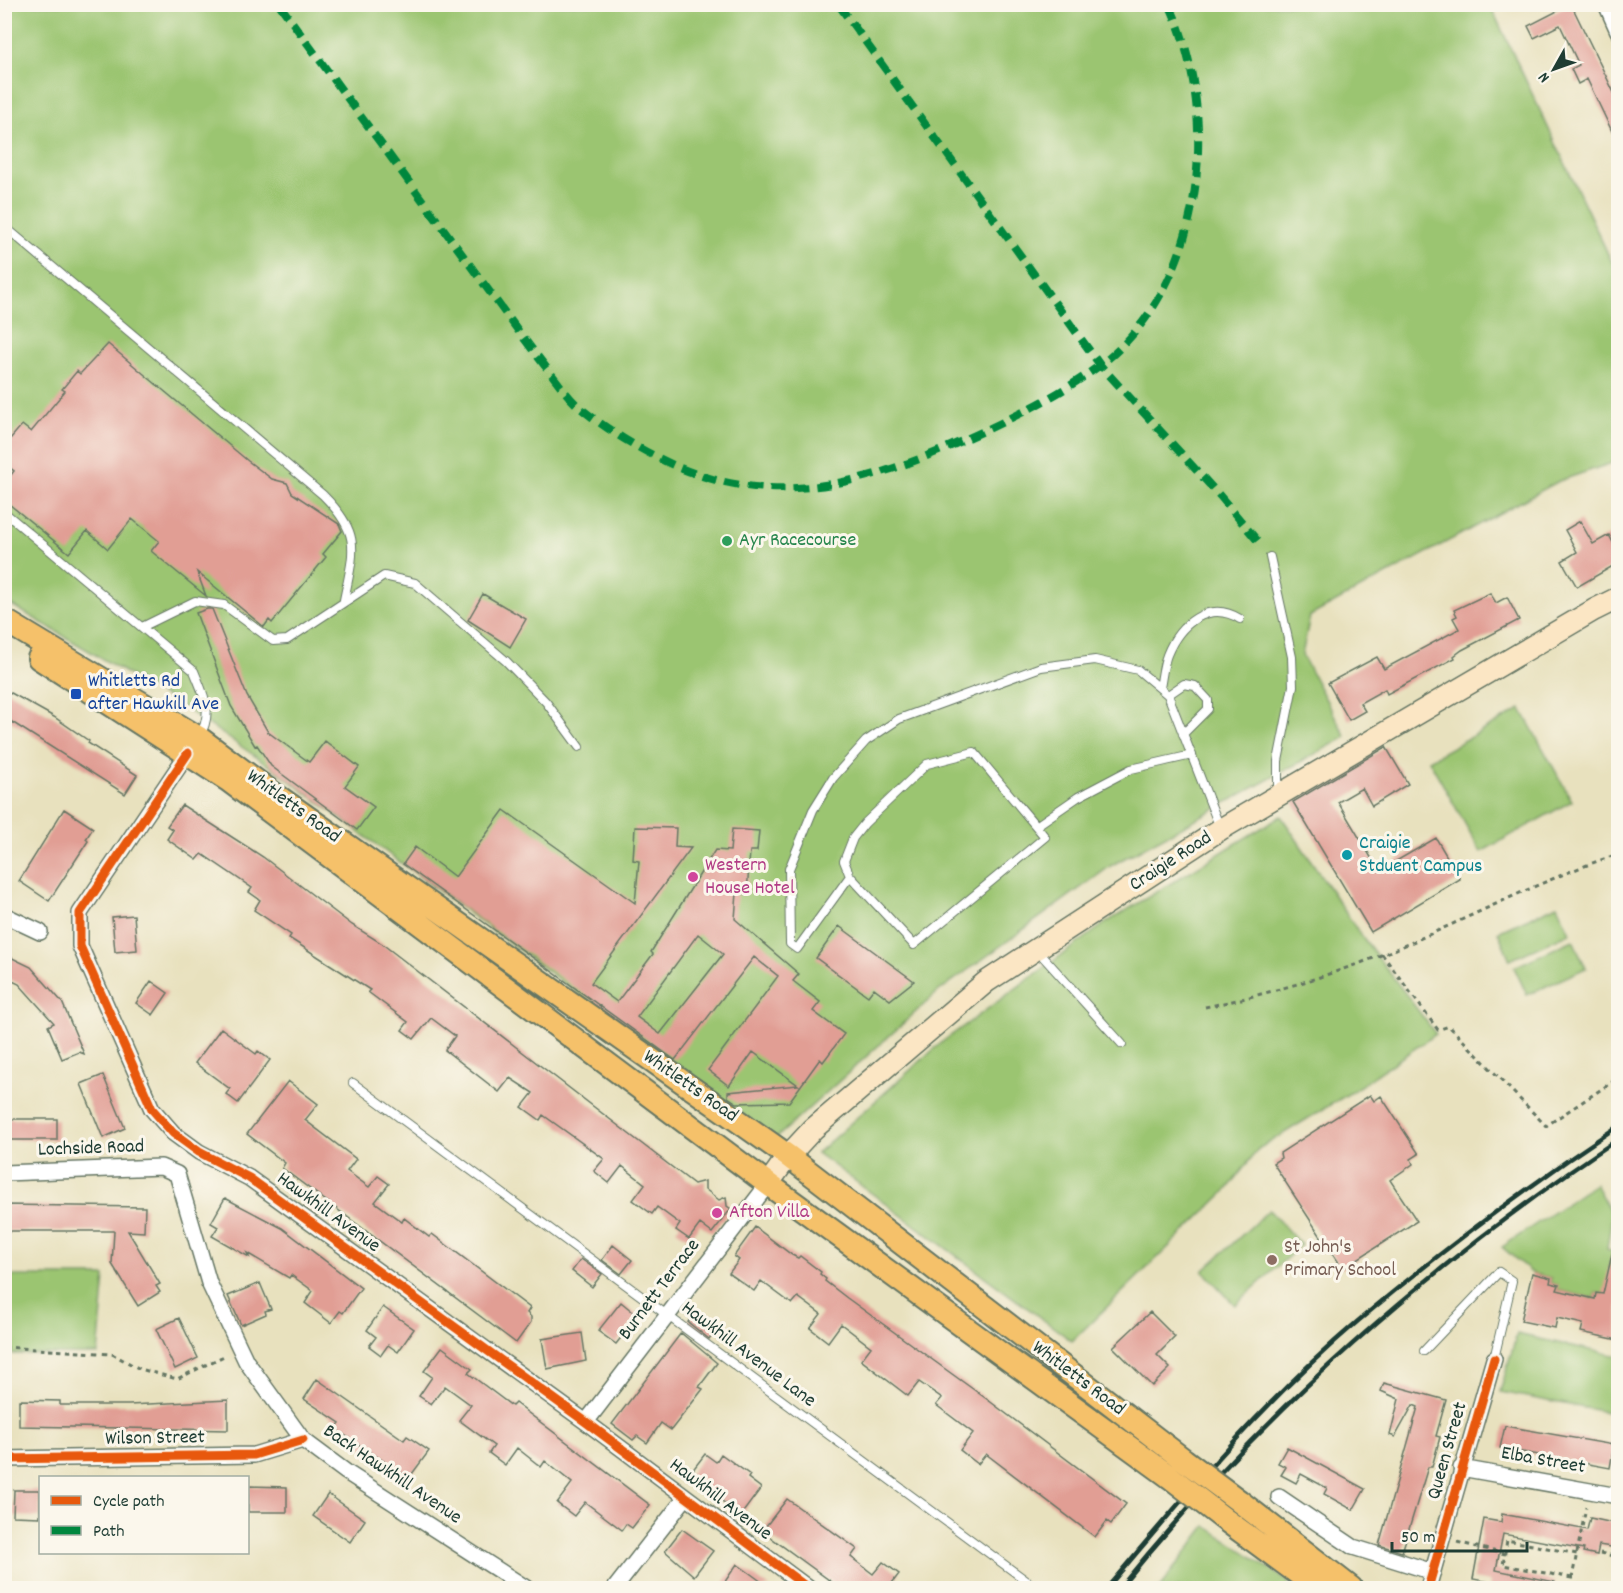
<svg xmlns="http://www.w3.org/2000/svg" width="1623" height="1593" viewBox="0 0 1623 1593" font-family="Dekko,sans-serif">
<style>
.green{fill:#9bc571;stroke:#5d8152;stroke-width:1.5}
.building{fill:#e19e94;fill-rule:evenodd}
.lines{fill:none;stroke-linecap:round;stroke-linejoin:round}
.service-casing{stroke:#657664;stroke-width:10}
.minor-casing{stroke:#657664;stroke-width:18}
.secondary-casing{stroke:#657664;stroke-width:24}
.primary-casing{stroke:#657664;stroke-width:26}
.path{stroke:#657664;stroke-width:3;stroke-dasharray:4.5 4.5;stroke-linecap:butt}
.service{stroke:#fff;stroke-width:8}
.minor{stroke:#fff;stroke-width:15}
.secondary{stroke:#fbe6c4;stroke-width:21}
.primary{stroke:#f5c16b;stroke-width:22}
.rail{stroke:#1f3d34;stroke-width:4.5}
.primary-bridge-casing{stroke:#657664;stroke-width:26;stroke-linecap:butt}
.primary-bridge{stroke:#f5c16b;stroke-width:22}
.quiet{stroke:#00873e;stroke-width:8;stroke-dasharray:15 8;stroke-linecap:butt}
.cycleway-casing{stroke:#fbf7ec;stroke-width:13}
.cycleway{stroke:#e8590c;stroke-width:9}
.leisure-dot{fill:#2e9e5b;stroke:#fbf7ec;stroke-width:2}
.transit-dot{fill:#1a4fb4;stroke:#fbf7ec;stroke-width:2}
.culture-dot{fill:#0f9aa8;stroke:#fbf7ec;stroke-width:2}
.hotel-dot{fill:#d1479c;stroke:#fbf7ec;stroke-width:2}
.education-dot{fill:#8d6e63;stroke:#fbf7ec;stroke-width:2}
.labels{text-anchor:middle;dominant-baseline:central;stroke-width:6;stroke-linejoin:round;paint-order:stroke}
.leisure-label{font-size:20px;fill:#27864d;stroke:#fbf7ec;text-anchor:start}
.transit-label{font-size:20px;fill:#164399;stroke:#fbf7ec;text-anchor:start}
.street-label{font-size:20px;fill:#1f3d34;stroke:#fbf7ec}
.culture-label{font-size:20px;fill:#0d838f;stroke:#fbf7ec;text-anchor:start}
.hotel-label{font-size:20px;fill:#b23c85;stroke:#fbf7ec;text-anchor:start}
.education-label{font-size:20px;fill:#785e54;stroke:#fbf7ec;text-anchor:start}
</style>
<rect width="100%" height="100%" fill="#fbf7ec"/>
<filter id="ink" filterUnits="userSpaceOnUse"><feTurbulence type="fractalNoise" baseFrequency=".0167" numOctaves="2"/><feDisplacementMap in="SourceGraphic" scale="12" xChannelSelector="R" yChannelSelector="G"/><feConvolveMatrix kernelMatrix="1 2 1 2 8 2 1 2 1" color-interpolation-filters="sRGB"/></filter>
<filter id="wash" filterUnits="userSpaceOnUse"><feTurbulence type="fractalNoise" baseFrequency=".008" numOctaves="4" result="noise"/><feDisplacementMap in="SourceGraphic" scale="24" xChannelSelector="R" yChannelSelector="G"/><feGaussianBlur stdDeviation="1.35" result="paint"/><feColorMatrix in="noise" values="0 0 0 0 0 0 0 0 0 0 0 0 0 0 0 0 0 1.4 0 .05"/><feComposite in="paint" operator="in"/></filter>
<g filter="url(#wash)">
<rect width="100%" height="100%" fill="#e8e1be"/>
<path class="green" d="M5,5H1490L1618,275V461L1559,481L1310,616L1302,655L1346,737L1112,865L939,991L775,1139L271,767L183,707L5,601Z
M1521,709L1572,801L1481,852L1429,760Z
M1281,816L1358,931L1436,1034L1348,1094L1258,1149L1227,1190L1072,1341L817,1153L942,1042L1107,922Z
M1557,905L1570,933L1510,960L1498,932Z
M1573,940L1586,968L1527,995L1514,967Z
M1595,1184L1612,1215L1607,1249L1613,1251L1609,1268L1618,1270V1290L1606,1288L1604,1294L1596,1293L1595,1299L1557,1290L1558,1285L1550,1283L1551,1278L1532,1273L1502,1247Z
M1269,1210L1301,1245L1235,1305L1203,1271Z
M5,1276H105L98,1354H5Z
M1517,1334L1618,1356V1414L1500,1392Z
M1206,1526L1289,1582L1287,1588H1159Z"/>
<g id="blocks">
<path class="building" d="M1571,4L1618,101V144L1587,79L1578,84L1571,69L1579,65L1560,25L1534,38L1528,26Z
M108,344L248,461L272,479L287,483L292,493L339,524L342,531L323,554L326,557L272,623L269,620L264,627L197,572L206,596L151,551L159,541L132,519L108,549L87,531L69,553L4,500V484L14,471L4,463V446L22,425L31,432L65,391L62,389L77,371L80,374Z
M1580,521L1593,544L1609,535L1618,552V563L1577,587L1562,561L1577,552L1565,530Z
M1490,593L1496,603L1507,597L1519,620L1462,650L1454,656L1455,658L1387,694L1385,689L1360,703L1365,711L1349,720L1328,683L1377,657L1384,669L1459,629L1453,618L1457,616L1454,610Z
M483,594L526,619L510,647L468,620Z
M207,609H212L247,696L268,732L309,762L325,741L359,767L345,786L374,807L357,830L271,766L257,745L255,746L231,706L196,613Z
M4,689L54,717L89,741L88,743L137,775L125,794L4,717Z
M1386,747L1408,784L1372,806L1362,788L1338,802L1379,871L1436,838L1460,879L1371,932L1293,802Z
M182,805L263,857L352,925L381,943L694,1184L705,1181V1189L719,1200L726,1197L727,1206L731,1209L712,1233L700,1224L689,1239L676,1230L680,1224L657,1207L652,1214L633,1200L645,1184L622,1166L609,1183L594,1171L604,1159L543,1115L540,1120L522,1107L533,1093L510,1078L499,1092L445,1050L455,1036L431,1018L414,1039L402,1030L408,1022L368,992L370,990L289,938L291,935L254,910L260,900L249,892L252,888L202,854L197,860L167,839L173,830L167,826Z
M64,809L93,828L86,839L88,841L49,901L19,881Z
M504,810L635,903L639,861L633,860L635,827L676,828L675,847L691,848L591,983L617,1002L653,954L651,952L715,850L730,851L732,829L759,831L757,851H750L747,894L737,893L735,919L799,974L793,981L820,1002L813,1011L844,1034L823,1062L820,1059L789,1102L737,1103L728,1097V1092L798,1085L753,1052L729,1086L708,1070L778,976L754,957L675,1060L403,864L415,847L455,877ZM698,934L723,954L660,1034L637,1017Z
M134,915L137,950L115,952L112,917Z
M839,926L914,981L890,1000L874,988L868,996L816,958Z
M4,954L31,967L62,1002L84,1054L79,1052L62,1059L48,1026L54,1023L19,984L4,977Z
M151,981L168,993L153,1015L136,1003Z
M221,1028L256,1054L258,1051L270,1060L238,1103L226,1094L230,1089L195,1063Z
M103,1075L125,1128L103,1138L81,1084Z
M288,1081L318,1104L305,1120L356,1159L347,1171L369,1187L378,1176L389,1184L375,1202L402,1222L404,1218L429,1237L432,1234L530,1308L527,1313L531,1317V1322L516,1343L282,1168L285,1163L247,1134Z
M1370,1095L1374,1101L1381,1096L1419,1154L1411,1159L1413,1164L1390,1180L1417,1221L1342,1269L1273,1163L1281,1158L1280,1153Z
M4,1119H57V1140H4Z
M225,1198L282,1228L361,1288L343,1313L340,1311L331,1323L305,1303L313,1291L291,1275L289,1278L247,1253L249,1257L212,1236L218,1227L211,1223Z
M4,1205L145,1207L144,1232L128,1231L160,1284L156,1286L160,1292L138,1306L112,1264L114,1231H4Z
M755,1227L792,1255L798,1258L800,1256L821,1272L820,1274L826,1279L825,1281L847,1298L988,1400L1126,1504L1111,1524L1107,1521L1095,1537L986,1454L978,1464L960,1450L973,1433L936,1405L942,1398L919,1382L908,1396L861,1360L871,1347L841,1324L828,1342L810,1328L821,1314L798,1297L792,1304L761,1281L754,1291L729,1273L739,1260L734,1256Z
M613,1245L632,1260L621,1274L602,1260Z
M1612,1254H1618V1340L1581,1332L1583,1324L1557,1318L1555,1328L1521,1321L1532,1273L1551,1278L1550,1283L1559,1285L1557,1290L1595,1299L1596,1293L1603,1294Z
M581,1259L602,1274L592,1287L572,1271Z
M260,1283L271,1309L265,1311L266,1314L241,1325L228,1296Z
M621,1302L638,1316L616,1344L598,1331Z
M383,1307L414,1329L398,1352L388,1345L381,1355L369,1346L376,1337L367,1330Z
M696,1311L718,1327L709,1339L688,1322Z
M1150,1312L1175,1337L1157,1355L1170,1368L1152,1386L1113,1347Z
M179,1318L198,1358L175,1369L156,1329Z
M582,1333L586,1361L547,1369L542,1339Z
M681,1333L717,1363L699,1387L703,1389L671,1430L661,1423L647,1443L637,1436L633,1440L612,1424Z
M442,1347L472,1369L468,1373L512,1406L515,1403L650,1505L632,1528L626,1524L622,1530L585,1502L574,1516L557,1503L572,1483L545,1461L541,1467L517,1448L505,1465L489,1453L494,1446L459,1420L471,1405L445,1386L431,1404L419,1396L432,1377L424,1371Z
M317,1379L404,1440L407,1436L429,1451L409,1478L335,1429L340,1423L304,1399Z
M1384,1383L1446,1400L1436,1436L1440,1437L1432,1467H1428L1402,1552L1379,1545L1418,1407L1413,1405L1395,1437L1390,1435L1399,1399L1381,1391Z
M19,1400L60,1401V1405H129L228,1400V1430L19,1426Z
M1505,1426L1614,1445L1610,1468L1500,1448Z
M1287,1447L1365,1489L1353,1510L1324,1494L1327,1488L1301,1474L1296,1483L1281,1475L1286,1467L1278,1463Z
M705,1454L716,1462L721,1454L750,1475L748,1478L761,1488L741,1515L688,1476Z
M248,1486L287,1487V1512H248Z
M14,1490H40V1517L13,1516Z
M328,1494L365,1520L350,1542L313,1516Z
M787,1499L857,1549L851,1557L873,1574L883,1562L899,1574L889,1587L891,1588H840L762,1531Z
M1502,1514L1587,1530L1590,1518L1618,1524V1548L1599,1545L1597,1555L1583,1552L1584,1549L1503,1534L1496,1570L1555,1582L1554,1588H1489L1490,1582L1473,1579L1484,1519L1501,1522Z
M682,1529L713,1551L694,1576L665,1551Z
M737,1564L751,1574L770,1588H731L724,1583Z"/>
</g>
</g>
<g filter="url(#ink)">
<use href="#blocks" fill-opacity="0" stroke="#657664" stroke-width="1.5"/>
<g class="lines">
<defs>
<path id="service" d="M4,226L323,495C362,534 354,550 344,600
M4,512L194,671C204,696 214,712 199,737
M1270,557L1292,657L1293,686L1278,761V791
M142,627L195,601L224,605L273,641L287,640L384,576L415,583L506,661L546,702L579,747
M1160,688C1162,678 1163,665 1167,655C1179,625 1208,599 1240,619
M1168,695L1184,684L1195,686L1208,700V709L1183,734
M974,752L1045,837L914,945L850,876L844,861L853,838L865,823L927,764Z
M1036,826L1078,797L1131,769L1192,755
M850,876L797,949L790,944L789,869L813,810L833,778L866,741L899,719L1041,667L1095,660L1138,670L1168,695L1220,828
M1037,950L1122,1044
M353,1083L1036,1588
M1424,1351L1499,1272L1512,1281L1494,1359"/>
<path id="minor" d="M1606,4L1618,31
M188,753L80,913V946L152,1109L173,1133L199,1152L249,1178L586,1422L808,1588
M4,915L40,932
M4,1173L161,1167L177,1174L209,1283L246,1361L303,1440L346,1472L526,1588
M586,1422L768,1184
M4,1459L254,1455L303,1440
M1461,1468L1618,1496
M1279,1497L1353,1547L1433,1572
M615,1588L686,1497
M1428,1588L1494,1359"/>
<path id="secondary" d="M768,1184L788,1156L813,1129L986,982L1221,829L1594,610L1618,598"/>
<path id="primary" d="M4,620L199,738L267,789L788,1156L1184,1460
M39,658L228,780L768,1184L1170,1477
M1239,1501L1351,1588
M1223,1518L1318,1588"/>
</defs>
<use href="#service" class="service-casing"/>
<use href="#minor" class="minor-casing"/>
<use href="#secondary" class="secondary-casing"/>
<use href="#primary" class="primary-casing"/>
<path class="path" d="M1382,954L1438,1030L1449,1026L1546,1126L1618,1078
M1205,1007C1269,994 1336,974 1396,949C1472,917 1540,880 1618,854
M4,1347L112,1354L140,1369L177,1379L226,1355
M1615,1479L1618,1460
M1457,1542L1505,1554
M1600,1553L1618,1557
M1572,1578L1503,1565L1507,1540L1577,1554
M1570,1588L1586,1507
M1605,1588L1607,1585L1618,1584"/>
<use href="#service" class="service"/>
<use href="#minor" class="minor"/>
<use href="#secondary" class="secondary"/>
<use href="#primary" class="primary"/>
<path class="rail" d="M1107,1588C1185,1495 1265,1400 1358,1321C1441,1251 1528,1186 1618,1126
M1120,1588C1261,1413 1431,1264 1618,1139"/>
<defs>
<path id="primary-bridge" d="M1184,1460L1239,1501
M1170,1477L1223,1518"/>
</defs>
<use href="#primary-bridge" class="primary-bridge-casing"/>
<use href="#primary-bridge" class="primary-bridge"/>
<path class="quiet" d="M279,4C344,94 410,183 475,272C498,303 521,335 545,366C556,379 566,395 578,406C607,430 643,452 678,467C777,509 869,483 962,441C1009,420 1069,391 1109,358C1205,277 1221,114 1169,4
M838,4L1100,365L1220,496L1261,545"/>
<defs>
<path id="cycleway" d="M188,753L80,913V946L152,1109L173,1133L199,1152L249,1178L586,1422L808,1588
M4,1459L254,1455L303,1440
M1428,1588L1494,1359"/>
</defs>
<use href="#cycleway" class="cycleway-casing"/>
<use href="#cycleway" class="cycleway"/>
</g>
</g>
<circle class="leisure-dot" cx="727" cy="541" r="6"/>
<rect class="transit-dot" x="70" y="688" width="12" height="12" rx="3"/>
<circle class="culture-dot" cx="1347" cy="855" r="6"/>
<g class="hotel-dot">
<circle cx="693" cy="877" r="6"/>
<circle cx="717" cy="1213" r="6"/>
</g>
<circle class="education-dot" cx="1272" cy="1260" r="6"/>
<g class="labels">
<g class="leisure-label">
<text x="739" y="541">Ayr Racecourse</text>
</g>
<g class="transit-label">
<text x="88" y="682">Whitletts Rd<tspan x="88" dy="23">after Hawkill Ave</tspan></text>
</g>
<g class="street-label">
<text transform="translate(293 807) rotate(36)">Whitletts Road</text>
<text transform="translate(1171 862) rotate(-33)">Craigie Road</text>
<text transform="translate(690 1087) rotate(35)">Whitletts Road</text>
<text transform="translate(91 1149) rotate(-2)">Lochside Road</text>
<text transform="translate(328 1213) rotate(36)">Hawkhill Avenue</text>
<text transform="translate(660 1290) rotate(-53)">Burnett Terrace</text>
<text transform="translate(748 1355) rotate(37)">Hawkhill Avenue Lane</text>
<text transform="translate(1078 1379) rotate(37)">Whitletts Road</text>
<text transform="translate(155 1439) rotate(-1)">Wilson Street</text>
<text transform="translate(1448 1451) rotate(-74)">Queen Street</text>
<text transform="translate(1543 1461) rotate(10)">Elba Street</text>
<text transform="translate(392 1475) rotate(34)">Back Hawkhill Avenue</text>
<text transform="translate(720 1500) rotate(37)">Hawkhill Avenue</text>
</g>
<g class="culture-label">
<text x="1359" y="844">Craigie<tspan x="1359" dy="23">Stduent Campus</tspan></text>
</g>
<g class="hotel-label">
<text x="705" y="866">Western<tspan x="705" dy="23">House Hotel</tspan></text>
<text x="729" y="1213">Afton Villa</text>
</g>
<g class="education-label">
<text x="1284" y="1248">St John's<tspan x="1284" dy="23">Primary School</tspan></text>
</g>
</g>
<rect width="1623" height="1593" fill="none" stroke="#fbf7ec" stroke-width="24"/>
<rect x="39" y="1476" width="210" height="78" fill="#fbf7ec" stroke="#a3ada2" stroke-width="1.5"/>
<rect x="51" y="1496" width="30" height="9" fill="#e8590c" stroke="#a3ada2" stroke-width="1.5"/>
<text x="93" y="1506" font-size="18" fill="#1f3d34">Cycle path</text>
<rect x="51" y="1526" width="30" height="9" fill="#00873e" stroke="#a3ada2" stroke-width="1.5"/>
<text x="93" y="1536" font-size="18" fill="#1f3d34">Path</text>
<g transform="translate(1554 69) rotate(230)" stroke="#fbf7ec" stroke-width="4.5" paint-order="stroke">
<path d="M0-4.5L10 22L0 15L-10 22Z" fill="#1f3d34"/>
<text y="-9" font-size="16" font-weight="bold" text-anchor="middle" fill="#1f3d34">N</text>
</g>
<path d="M1392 1542v9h135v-9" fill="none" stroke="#1f3d34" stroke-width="3"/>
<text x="1401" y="1542" font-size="18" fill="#1f3d34" stroke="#fbf7ec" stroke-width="4.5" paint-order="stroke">50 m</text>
</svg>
